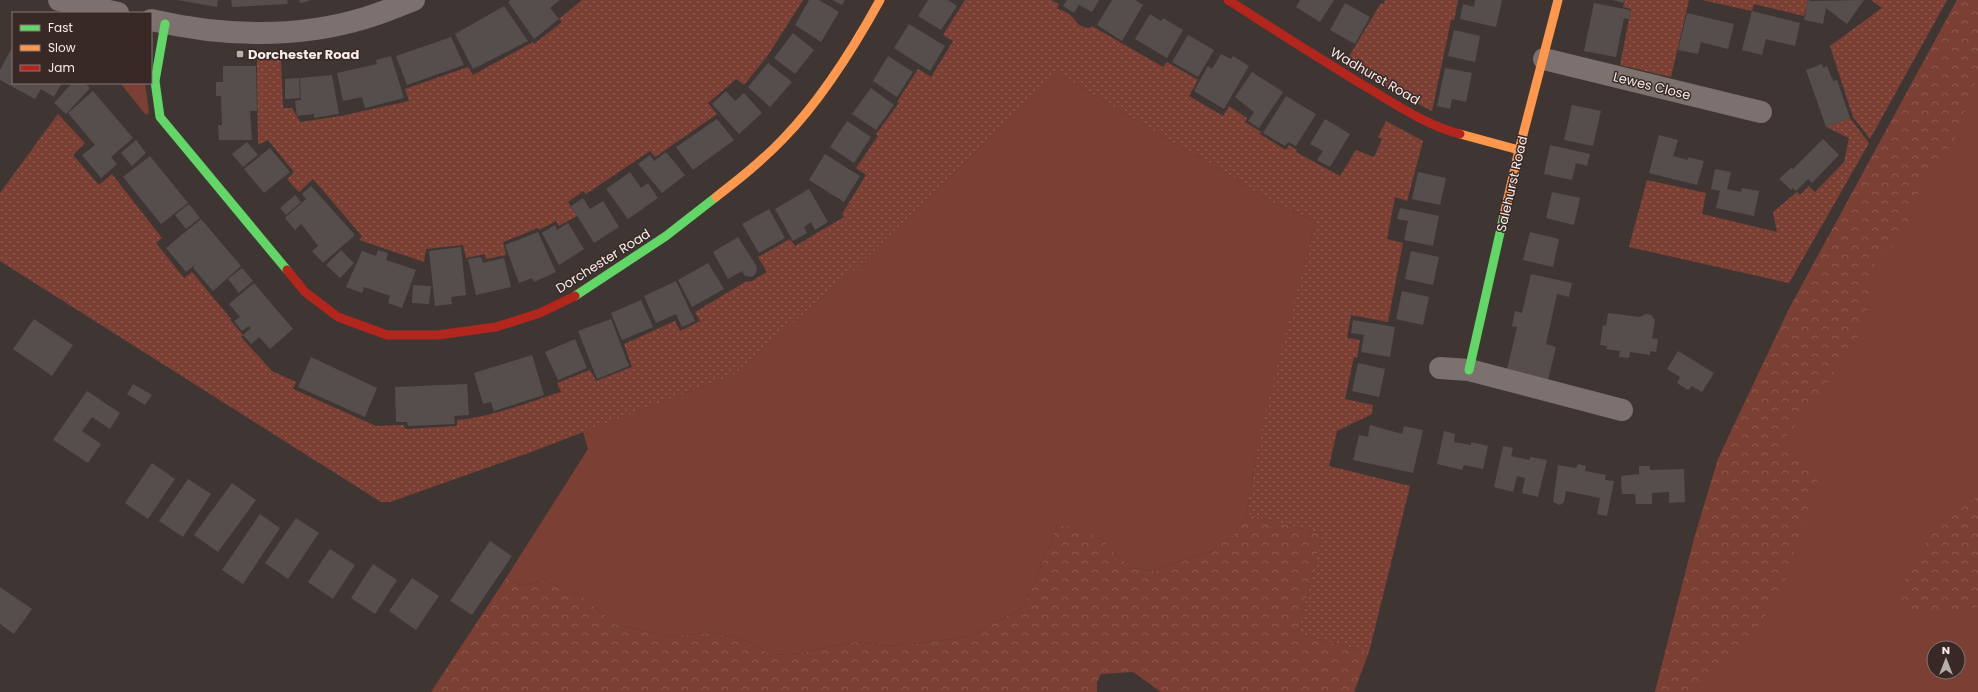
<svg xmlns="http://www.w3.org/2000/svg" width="1978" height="692" viewBox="0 0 1978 692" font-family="Poppins,sans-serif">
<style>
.grass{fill:#7c3f33;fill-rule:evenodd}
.forest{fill:url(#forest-crowns)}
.garden{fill:url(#garden-dots)}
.building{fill:#564e4c}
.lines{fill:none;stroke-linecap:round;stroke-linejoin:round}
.street{stroke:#7c716e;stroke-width:22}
.fast{stroke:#63d668;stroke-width:9}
.slow{stroke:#ff974d;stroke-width:9}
.jam{stroke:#b3261e;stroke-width:9}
.poi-dot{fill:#b7adab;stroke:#382926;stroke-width:1.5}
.labels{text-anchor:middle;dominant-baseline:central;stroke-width:3;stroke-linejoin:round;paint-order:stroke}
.poi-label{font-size:13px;font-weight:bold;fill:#f8edeb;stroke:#382926;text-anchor:start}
.street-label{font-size:13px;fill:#f8edeb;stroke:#382926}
</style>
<defs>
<pattern id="forest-crowns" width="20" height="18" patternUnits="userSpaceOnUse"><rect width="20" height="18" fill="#7c3f33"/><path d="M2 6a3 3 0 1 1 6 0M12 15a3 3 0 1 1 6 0" fill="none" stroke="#8f5b51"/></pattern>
<pattern id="garden-dots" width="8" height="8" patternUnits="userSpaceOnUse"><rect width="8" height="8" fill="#7c3f33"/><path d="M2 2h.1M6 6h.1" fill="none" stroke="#8f5b51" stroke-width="1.8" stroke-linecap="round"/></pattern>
</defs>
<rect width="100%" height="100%" fill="#3f3634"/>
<path class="grass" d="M1957,0H1978V692H1655L1694,539L1718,459L1789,309ZM1934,648H1958V672H1934Z
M1058,73L1181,147L1200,157L1276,204L1316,221L1270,396L1253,473L1247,514L1234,536L1210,552L1178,562L1156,571L1134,568L1115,554L1101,538L1058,525L1024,607L971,636L932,642L888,646L855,642L801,653L772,655L741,638L712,633L665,636L615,624L583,597L544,580L521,586L506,578L588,449L583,432L733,375L852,272Z
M120,83H145L149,112L146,115Z"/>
<path class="forest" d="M1957,0H1978V80L1972,89L1955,140L1928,172L1914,201L1904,234L1894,246L1877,261L1871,270V294L1866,314L1855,342L1806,413L1787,435L1783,446C1796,455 1814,462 1817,480L1784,583L1769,611L1749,638L1706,681L1700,692H1655L1694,539L1718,459L1789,309Z
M1978,492V607C1947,615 1930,615 1899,605L1902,583L1915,568L1931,532L1975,498Z
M1247,514L1322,534L1298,634L1369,652L1354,692H1161L1133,672L1101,674L1097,682V692H431L506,578L521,586L544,580L583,597L615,624L665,636L712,633L741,638L772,655L801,653L855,642L888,646L932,642L971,636L1024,607L1058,525L1078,529L1101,538L1115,554L1134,568L1156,571L1178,562L1210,552L1234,535Z"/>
<path class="garden" d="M582,0H803L768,55L744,85L736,79L708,103L717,114L655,157L650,151L586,194L583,191L568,202L577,216L559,226L556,221L539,230L538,228L503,242L506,255L486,259L485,254L466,258L463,245L426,249L424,262L359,240L362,236L313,179L299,192L287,179L294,172L268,140L258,145L257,60H281L283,108H292L300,122L341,116L409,101L405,89L468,67L473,75L533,42L534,44L562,22L559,19Z
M965,0H1051L1059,4L1057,9C1061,10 1065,11 1069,14C1078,21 1076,27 1090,28L1092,26L1163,67L1167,62L1198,80L1189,96L1223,116L1229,106L1247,118L1245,122L1261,132L1260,134L1286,150L1289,145L1297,150L1296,152L1340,176L1356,150L1374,157L1382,139L1378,137L1386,121L1423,141L1407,201L1395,197L1387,239L1403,243L1388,322L1351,315L1347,338L1360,340L1357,358L1354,357L1345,399L1373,405L1372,414L1337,431L1329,466L1410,486L1369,652L1298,634L1322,534L1247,514C1260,415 1291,318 1316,221L1276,204L1200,157L1181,147L1058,73L852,272L733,375L531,452L390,502H381L0,261V193L58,114L85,143L73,155L99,185L112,174L162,238L156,243L184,278L192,272L231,319L230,320L243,335L241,337L272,371L296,382L293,389L376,426L404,425L405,429L457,426V420C492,417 526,403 561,392L557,383L590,370L596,381L632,367L624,344L675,321L680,331L700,321L695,312L745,282L752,281L767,272L758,257L790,239L795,246L844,217L842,214L866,175L856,168L878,136L876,134L899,103L897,102L918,69L931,77L953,41L943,35Z
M1385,0H1458L1454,20H1451L1432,111L1344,65L1381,3L1384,4Z
M1625,0H1689L1671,77L1620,65L1631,9L1623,7Z
M1702,0H1813H1808L1804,16L1754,4L1752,11Z
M1871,0H1947L1870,139L1853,117L1830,46L1882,8Z
M1850,118L1869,143L1789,283L1629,247L1647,180L1706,193L1702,214L1777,232L1773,212L1797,192L1800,195L1809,186L1815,192L1844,162L1849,138L1826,127Z"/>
<path class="building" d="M177,0H218L217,7Z
M231,0H287L288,4L232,7Z
M299,0H309V1L300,3Z
M511,0H560L550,8L559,19L534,39L508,2Z
M809,0H819L839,12L821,42L795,25Z
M832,0H845L842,5Z
M928,0H948L957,6L941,30L918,16Z
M1067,0H1099L1092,12L1079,5L1074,13L1063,6Z
M1112,0H1135L1143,5L1122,41L1097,25Z
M1300,0H1334L1320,22L1296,7Z
M1475,0H1502L1496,27L1460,19L1463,4L1474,7Z
M1613,0H1625L1623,3Z
M1808,0L1812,1L1864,0L1847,24L1826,8L1823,24L1804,20Z
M1345,3L1370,17L1355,44L1330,30Z
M1594,3L1630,10L1629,19L1624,18L1616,57L1584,51Z
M504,6L528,41L473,69L455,34Z
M1752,11L1800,23L1795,46L1766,39L1762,55L1742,50Z
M1687,13L1734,24L1728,49L1701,42L1698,54L1678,50Z
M1150,14L1161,21L1163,18L1183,30L1167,58L1135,39Z
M909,24L945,46L930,71L894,48Z
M1454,30L1480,36L1475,62L1448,56Z
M793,33L814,50L795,74L774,58Z
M1188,35L1214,50L1198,77L1172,62Z
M451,37L464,65L407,85L396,56Z
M13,46V83H62L54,97L41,89L35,99L0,80V70Z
M1221,54L1231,59L1233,56L1249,66L1224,109L1194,91L1208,66L1212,69Z
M391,56L404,98L365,108L362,97L343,101L337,73L377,64L376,60Z
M888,56L913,72L897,97L873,81Z
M768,63L792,82L770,107L748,87Z
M1822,64L1823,68L1827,66L1833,81L1837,80L1850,118L1826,127L1806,70Z
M223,66H256L257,111H250L252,140H219L218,125H222L221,96H216V82H223Z
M1445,68L1472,73L1466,102L1452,99L1450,109L1437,106Z
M1252,72L1283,92L1259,128L1248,121L1254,112L1235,97Z
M332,75L339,114L314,118V114L297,116L295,101L301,100L300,78Z
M299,78L300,98L285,99V79Z
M72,83H85L90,88L66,114L54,103Z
M871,88L894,105L876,130L852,114Z
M93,91L133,138L111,157L117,164L101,178L82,155L95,145L68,113Z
M726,91L735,101L744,93L762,113L739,134L712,104Z
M1286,96L1316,114L1296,146L1288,142L1285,146L1263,133Z
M1572,105L1601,111L1593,146L1564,140Z
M717,119L734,140L693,170L676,147Z
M1325,119L1350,134L1330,167L1317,160L1323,151L1310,144Z
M847,121L871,137L854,163L830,147Z
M1659,135L1678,140L1673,156L1688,160V157L1704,161L1697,185L1649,173Z
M1823,139L1839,155L1812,183L1808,179L1796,191L1793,188L1791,190L1779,179L1791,168L1793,169Z
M136,140L146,153L132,166L121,153Z
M247,142L258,155L243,167L232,154Z
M1550,145L1590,154L1587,166L1576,163L1572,180L1544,174Z
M270,148L290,172L264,193L244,169Z
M666,152L685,175L662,193L638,164L650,155L654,161Z
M825,154L860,176L844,202L809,180Z
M150,156L188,203L161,224L123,177Z
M1715,169L1731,172L1727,189L1741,192L1742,188L1759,191L1754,216L1716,208L1720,191L1711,189Z
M630,172L641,188L648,183L658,198L628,219L606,189Z
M1418,172L1446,178L1440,205L1412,199Z
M311,186L355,235L323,263L312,251L318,246L310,235L301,224L295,230L285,218L306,199L302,194Z
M809,189L828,222L815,230L811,222L804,227L807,233L793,241L775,209Z
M1552,192L1580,198L1574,225L1546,218Z
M295,195L301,202L286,215L280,208Z
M583,198L590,209L603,201L619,227L594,243L571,206Z
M189,204L200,218L186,229L175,215Z
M1400,208L1439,216L1433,246L1404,240L1408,221L1397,219Z
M769,209L785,238L759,253L742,224Z
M201,219L241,266L213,291L193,268L196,264L186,272L166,248Z
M568,223L584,249L559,265L542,233L555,225L557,230Z
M538,232L556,272L534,282L532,278L519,283L505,245Z
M1530,232L1559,239L1553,267L1523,260Z
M738,237L757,267L756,273L752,277L745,276L742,271L728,279L713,252Z
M461,247L466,295L451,297L452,304L435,306L429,251Z
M341,250L354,263L340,278L326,265Z
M378,250L388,253L386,260L416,270L402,308L388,303L390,296L364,287L362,293L346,287L362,251L376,256Z
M1411,251L1439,257L1433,285L1405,279Z
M481,257L483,263L504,258L511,287L476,295L468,259Z
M708,263L724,289L692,307L678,280Z
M242,268L253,281L239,293L228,279Z
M1531,274L1572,283L1569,297L1557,294L1546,344L1556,347L1548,380L1507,370L1517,327L1512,326L1515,311L1522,313Z
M676,281L695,321L682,327L676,314L656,323L644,296Z
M254,283L293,329L270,349L259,337L251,344L243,335L251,328L249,326L242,331L234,321L240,317L229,304Z
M413,285L431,286L429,304L412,303Z
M1402,291L1429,297L1423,325L1396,319Z
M641,300L653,327L622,340L611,313Z
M1608,313L1640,317L1646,314L1651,315L1655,320L1652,338L1658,339L1656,352L1650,351V355L1630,352L1629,358L1619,357L1620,351L1606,349L1607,346L1600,345L1603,325L1606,326Z
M34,319L73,345L52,376L13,349Z
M611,319L629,366L597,379L578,331Z
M1353,320L1395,327L1390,357L1361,352L1364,335L1351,333Z
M575,339L587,368L558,380L545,352Z
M1678,351L1714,373L1702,392L1692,386L1688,390L1677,383L1680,377L1667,369Z
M532,355L544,395L494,411L491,402L483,404L474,373Z
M311,357L377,388L365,417L298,387Z
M1358,363L1385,369L1379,397L1352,391Z
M133,384L152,395L145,405L127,394Z
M467,384L469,415L454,416L455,424L408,426L407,422H396L395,387Z
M87,391L120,413L110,429L92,417L82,431L101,444L88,463L53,440Z
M1370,425L1402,434L1404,426L1423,430L1413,473L1353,460L1359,435L1368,437Z
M1444,431L1455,434L1454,442L1471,445V442L1488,446L1483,469L1464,465L1462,470L1437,464Z
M1503,446L1513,448L1511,456L1529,460L1531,457L1547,460L1538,497L1522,493L1525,478L1517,476L1513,492L1494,487Z
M152,463L175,479L148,519L125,503Z
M1578,464L1586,466L1585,471L1606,475L1605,480L1614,481L1607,516L1597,514L1600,498L1566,491L1564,502L1560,505L1553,502L1558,465L1576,468Z
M1639,466H1650V470L1684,469L1685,502L1669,503V492L1652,493V504H1636L1635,494H1622L1621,476L1639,474Z
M188,479L211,494L183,537L159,521Z
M232,483L256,500L218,552L194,535Z
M260,514L280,528L243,584L222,570Z
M296,518L319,533L288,579L265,563Z
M490,541L512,556L472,615L450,601Z
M330,549L355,565L333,599L308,582Z
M373,564L397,580L375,614L351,598Z
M412,578L439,596L416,630L389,611Z
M0,587L32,609L14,634L0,624Z"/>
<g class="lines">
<path class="street" d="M59,0L118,13
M151,20C221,36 296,39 365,18C382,13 398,6 414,0
M1544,59L1761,112
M1440,368L1469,370L1622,410"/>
<path class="fast" d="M165,24L155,81L160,117L287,270
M575,296L666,236L716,197
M1469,370L1504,215"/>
<path class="slow" d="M1460,134L1519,150
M716,197C739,179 762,161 783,139C822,99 853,49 880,0
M1504,215L1519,150L1558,0"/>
<path class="jam" d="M1228,0C1273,29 1317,57 1363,85C1394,103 1425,125 1460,134
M287,270L305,292L338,317L387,335H437L496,327L540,313L575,296"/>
</g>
<rect class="poi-dot" x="236" y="50" width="8" height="8" rx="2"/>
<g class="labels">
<g class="poi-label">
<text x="248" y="54">Dorchester Road</text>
</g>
<g class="street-label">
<text transform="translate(1375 76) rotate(30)">Wadhurst Road</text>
<text transform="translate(1652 86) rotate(14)">Lewes Close</text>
<text transform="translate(1512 184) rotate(-77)">Salehurst Road</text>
<text transform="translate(603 261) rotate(-32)">Dorchester Road</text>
</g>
</g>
<rect x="12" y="12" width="140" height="72" fill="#382926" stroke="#857775"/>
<rect x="20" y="25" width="20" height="6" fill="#63d668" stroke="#857775"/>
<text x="48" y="32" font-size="12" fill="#f8edeb">Fast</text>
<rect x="20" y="45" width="20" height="6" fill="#ff974d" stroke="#857775"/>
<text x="48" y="52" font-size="12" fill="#f8edeb">Slow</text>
<rect x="20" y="65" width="20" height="6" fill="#b3261e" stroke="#857775"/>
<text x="48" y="72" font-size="12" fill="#f8edeb">Jam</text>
<g transform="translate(1946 660)"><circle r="19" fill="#382926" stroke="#857775"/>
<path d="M0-3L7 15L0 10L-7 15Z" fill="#b7adab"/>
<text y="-6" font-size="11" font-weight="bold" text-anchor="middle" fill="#f8edeb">N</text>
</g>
</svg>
